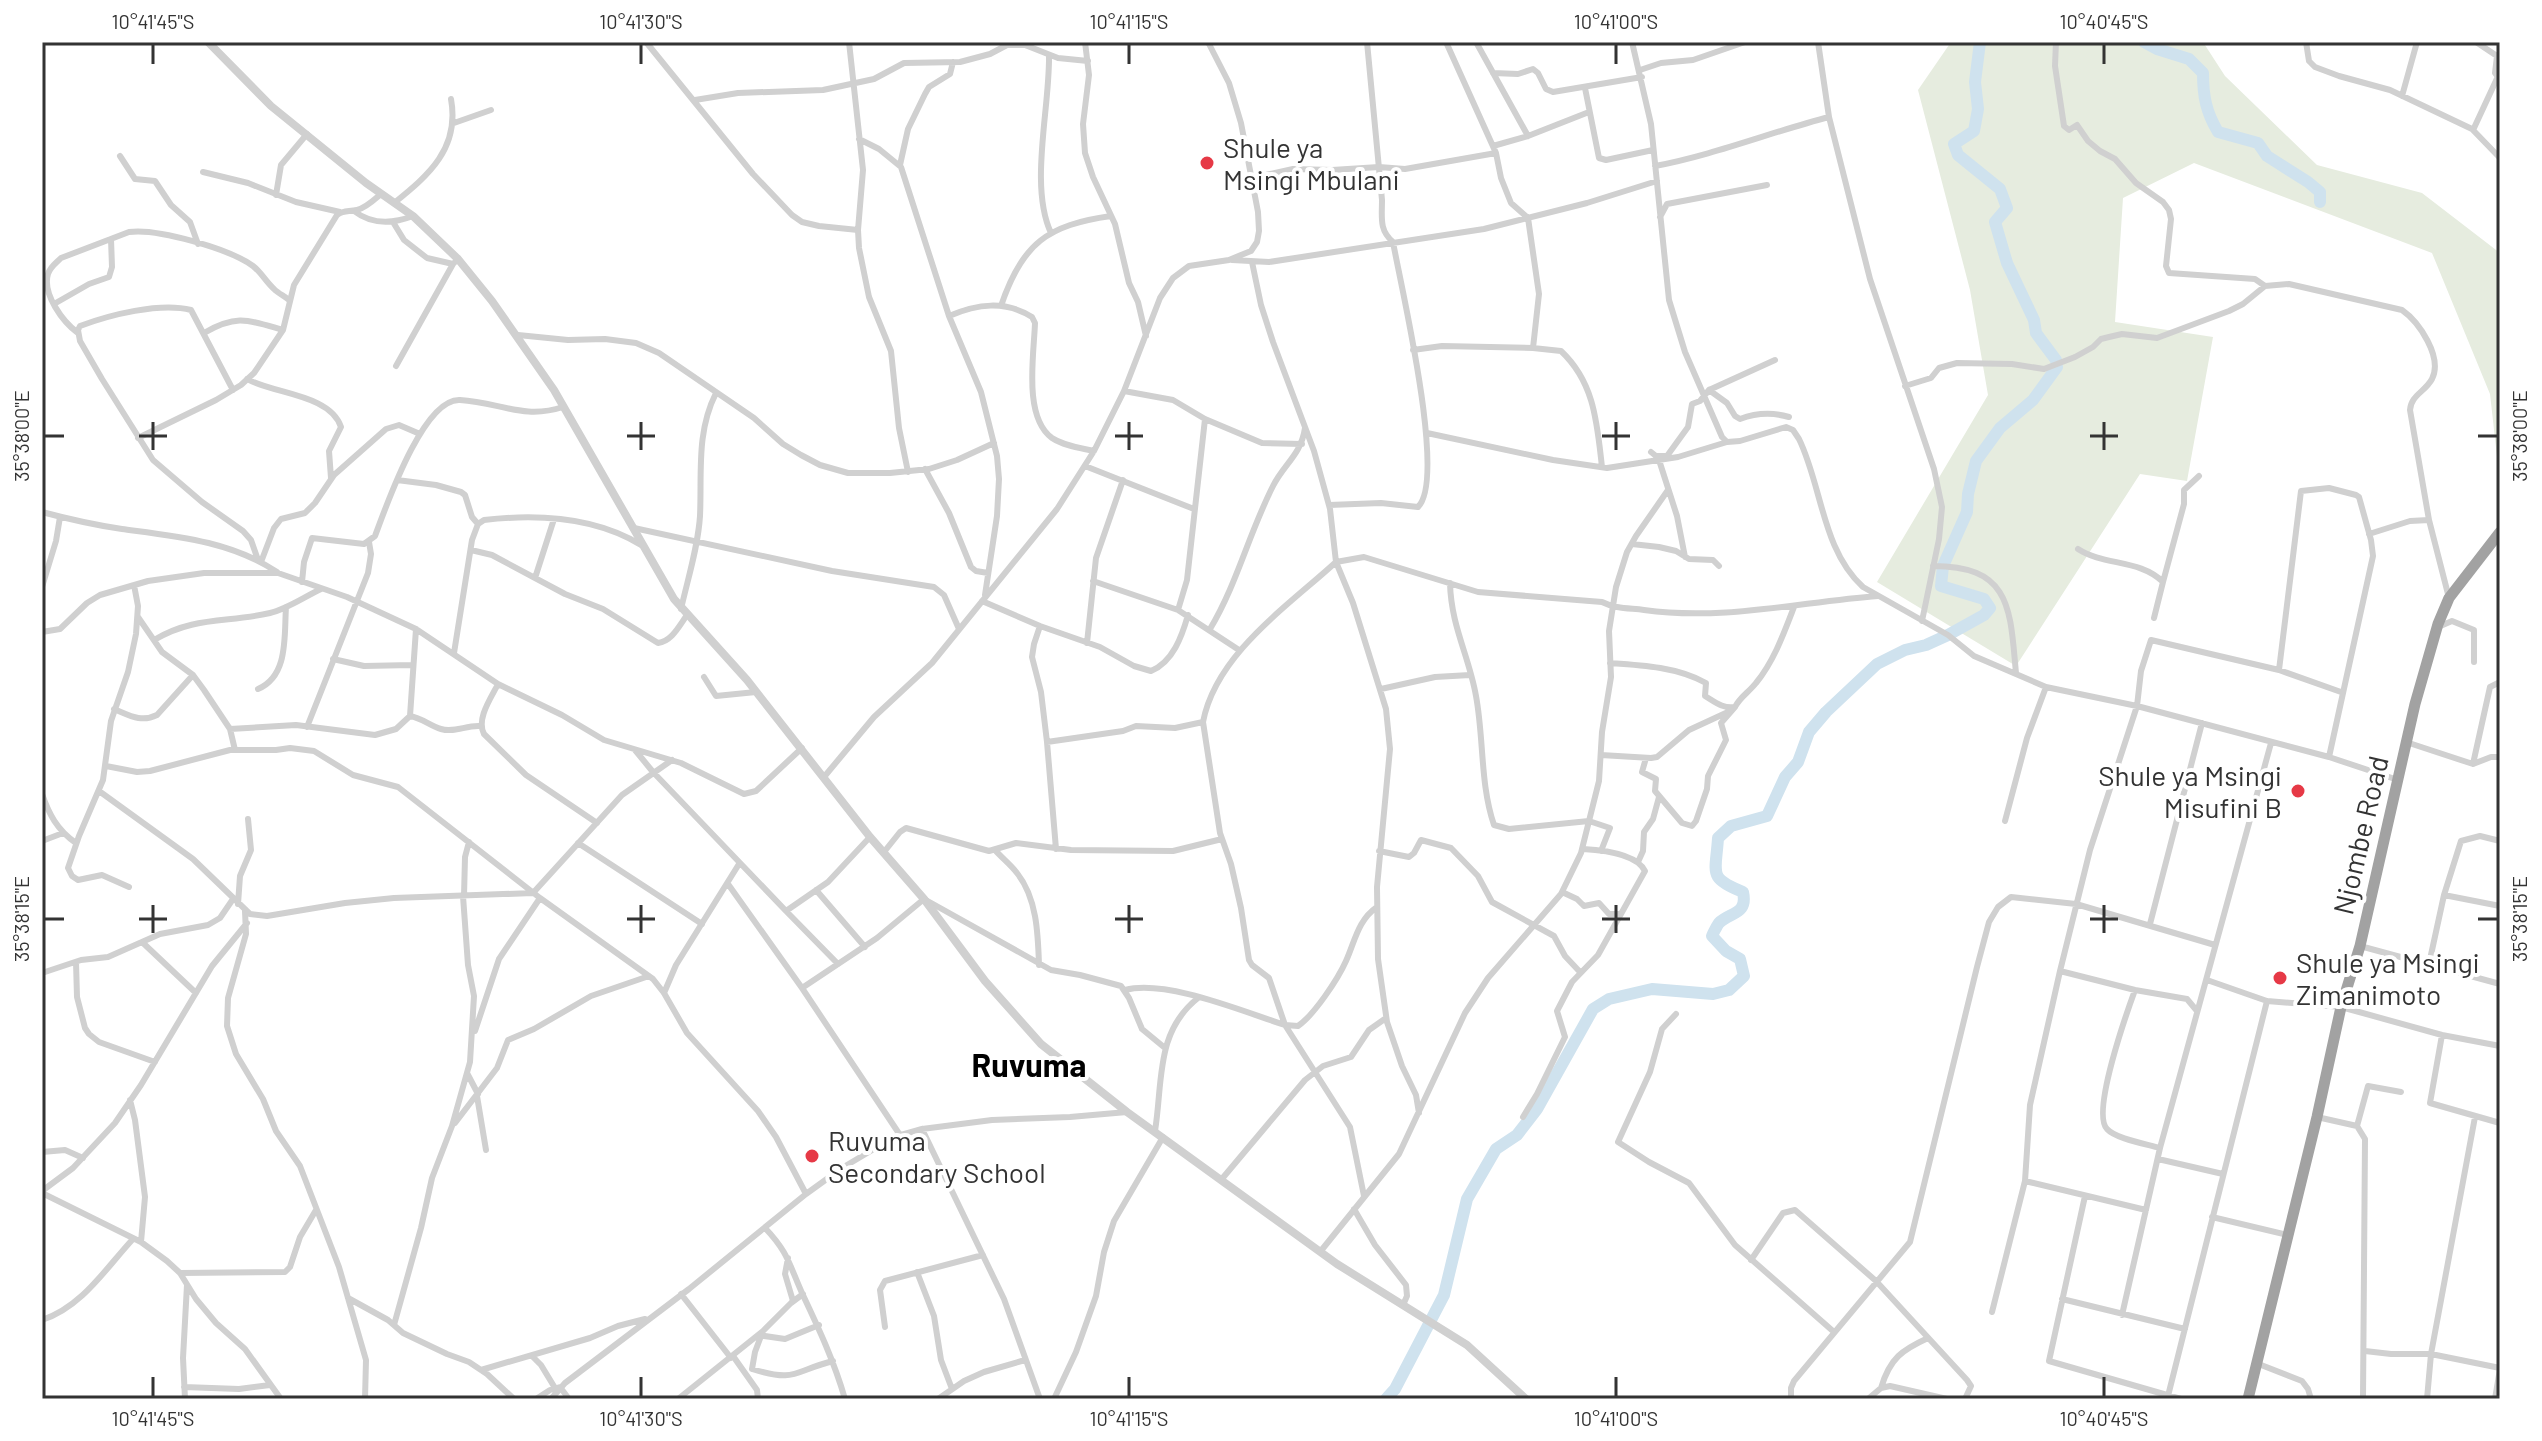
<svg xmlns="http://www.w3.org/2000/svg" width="2542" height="1441" viewBox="0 0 2542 1441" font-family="Barlow,sans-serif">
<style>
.green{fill:#e6ecdf}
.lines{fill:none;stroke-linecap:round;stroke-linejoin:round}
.river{stroke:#cfe2ee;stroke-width:12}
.minor{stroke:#d0d0d0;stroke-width:6}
.tertiary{stroke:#d0d0d0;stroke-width:8}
.trunk{stroke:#a2a2a2;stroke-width:11}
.ticks{fill:none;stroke:#333;stroke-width:3}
.poi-dot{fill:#e63946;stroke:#fff;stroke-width:3}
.labels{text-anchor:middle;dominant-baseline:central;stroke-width:8;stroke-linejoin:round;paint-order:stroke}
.poi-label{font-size:28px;fill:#333;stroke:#fff;text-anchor:start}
.street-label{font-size:28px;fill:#333;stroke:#fff}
.quarter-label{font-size:32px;font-weight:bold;fill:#000;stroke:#fff}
.neatline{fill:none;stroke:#333;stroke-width:3}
.ticks-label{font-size:20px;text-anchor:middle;fill:#333}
</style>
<rect width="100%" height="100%" fill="#fff"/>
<path class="green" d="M1951,42H2203L2225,76L2317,165L2422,193L2500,253V483L2490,394L2432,253L2194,163L2123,198L2115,322L2213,337L2187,481L2140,474L2016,666L1877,582L1988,395L1970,290L1918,90Z"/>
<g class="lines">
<path class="river" d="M2144,42L2157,49L2189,59L2203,73C2203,96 2206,112 2218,132L2258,143L2267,156L2308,182L2320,192V202
M1386,1399L1395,1389L1444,1295L1467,1199L1496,1149L1517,1135L1537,1109L1593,1009L1609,999L1652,989L1713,994L1729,990L1744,976L1740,959L1726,951L1712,936C1712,935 1718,924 1719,923C1730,912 1748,915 1743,892C1707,878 1716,873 1718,838L1731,826L1767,816L1785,777L1798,762L1809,732L1826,712L1877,664L1905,650L1926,645L1948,635L1984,615L1990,608L1984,599L1941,586L1943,566L1967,512L1968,494L1976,461L2000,428L2033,400L2057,367L2056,360L2036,333L2034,320L2007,263L1995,222L2007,208L2000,189L1958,155L1954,144L1974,131L1978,109L1975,82L1980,42"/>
<path class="minor" d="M646,42L753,174L792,215L802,222L819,226L858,230
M849,42L863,170L858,230L859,248L869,297L891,351L899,428L908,472
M1085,42L1089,75L1083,124L1085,153L1093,177L1115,224L1129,283L1138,302L1146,336
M1446,42L1496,153L1501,178L1511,203L1528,218L1539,294L1533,348
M1476,42L1528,136
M1632,42L1651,124L1669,300L1685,352L1722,437L1727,442L1740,441L1786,427L1793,430L1799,439C1822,486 1822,550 1863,587L1948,635L1974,656L2046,687L2137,706L2329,757L2398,780
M1818,42L1829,117L1870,279L1934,469L1942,507L1939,539L1922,621
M2056,42L2055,66L2064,126L2069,130L2077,125L2088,141L2100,151L2115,159L2136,183L2163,202L2169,210L2171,219L2166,266L2169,273L2255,279L2265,286L2289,284L2402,310C2419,322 2443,357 2432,379C2425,392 2411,395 2410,410L2429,520L2449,598
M2306,42L2309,61L2315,67L2339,76L2390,90L2472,129L2474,128L2500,72
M2476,42L2497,56L2495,73L2498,77
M1049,55C1050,108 1029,186 1051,233
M1640,70L1661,63L1693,60L1745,42
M1493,73L1518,74L1533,69L1538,73L1546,89L1553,92L1642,77
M1585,88L1599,158L1606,160L1653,150
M2402,96L2417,42
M695,100L738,93L823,90L874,79L904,63L960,62L990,54L1007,45H1025L1058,58L1088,61
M454,123L491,110
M2472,129L2500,158
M859,139L879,149L901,167L949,316L981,392L997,456L999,479L997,516L985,595
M1493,146L1528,136L1589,112
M120,156L135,179L155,181L171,205L190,222L198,244
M900,165L908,129L925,94L929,87L950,74L953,62
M1655,166C1714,155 1771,132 1829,117
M203,172L248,183L296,202L340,212
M1252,178L1293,169L1332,170L1379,167L1405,169L1496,153
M276,195L281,165L307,134
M394,203C429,175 460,148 451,99
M354,211C372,225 392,224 413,216
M1660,217L1667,204L1767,185
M393,222L404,240L427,258L453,264L455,262
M1232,260L1269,262L1484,229L1587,203L1657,181
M1252,262L1261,305L1273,342L1314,451L1330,509L1336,562L1353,603L1386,709L1390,749L1377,887L1378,959L1387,1022L1402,1066L1416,1095L1419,1113
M54,304L89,284L109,277L112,267L111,239
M1001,306C1022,243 1048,225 1111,216
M949,316C977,304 1005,300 1032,317L1035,323C1034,354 1023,417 1052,438C1064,446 1081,448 1094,451
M78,333C63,322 42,294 48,274C50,267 56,263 61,258L129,232C157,228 230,249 253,266C261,272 266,282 274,289C278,293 284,296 289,300
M204,333C237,314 248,320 283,330
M518,335L568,340L605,339L636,343L659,353L754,418L783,444L801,455L820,465L848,473H890L929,469L957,460L994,443
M1413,350L1442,346L1533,348L1561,351C1595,383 1597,424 1602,467
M396,366L453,264
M247,379C273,394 330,394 341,427L329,451L331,478
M1905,386L1931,378L1939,368L1957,363L2012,364L2044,369L2075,357L2093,347L2101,339L2109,337L2122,334L2157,338L2229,311L2243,304L2265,286
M233,390L191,310C160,302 109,315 80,326L78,330L80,341L102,379L153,460L202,502L243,531L251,540L258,560
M1709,390L1727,403L1735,416L1740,419C1756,413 1772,412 1789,417
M1124,391L1173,400L1205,419L1262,443L1302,444
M1427,433L1553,460L1607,468L1678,457L1727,442
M138,438L216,400L241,385L254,373L283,330L294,285L337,215C344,210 348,212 357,210C366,208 374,200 381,194
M1651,452L1656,456H1667L1688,427L1692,404L1700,401L1709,390L1775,360
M1659,460L1677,516L1685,557
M1085,466L1194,509
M925,469L949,513L971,567L976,571L988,573
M397,480L436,485L461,492L465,495L472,517L478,524
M1329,505L1381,503L1418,507C1447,479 1401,287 1393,242C1379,230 1382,218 1382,200L1367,42
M42,512C68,519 95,525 122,529C175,536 231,541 277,572
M634,528L832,571L934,587L944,595L959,629
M2369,534L2410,521L2429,520
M1632,544L1659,547L1676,551L1689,559L1713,560L1719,566
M2078,549C2104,566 2140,559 2163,582L2154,618
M471,550L492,555L565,594L603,609L658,643C672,641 679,626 687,615
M261,562L274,528L281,519L305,513L315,503L334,475L386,429L399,425L420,434
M1933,566C2012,566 2010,610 2016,673
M535,578L554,519
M1093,581L1178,610L1239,650
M302,582L304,562L312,538L364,544L375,536C386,507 423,398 460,400C499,402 523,420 563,407
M2163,582L2184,504V490L2199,476
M1450,583C1451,626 1469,656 1476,696C1484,739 1480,784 1494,825L1509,829L1589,821L1610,828L1601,851
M42,587L56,541L60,517
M982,601L1040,626L1100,647L1134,666L1151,671C1173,662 1182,636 1188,615
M681,609C688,578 698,547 700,516C702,473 696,433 716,393
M1178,610L1187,580L1205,419
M138,617L162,652L193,675L204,690L230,729L235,750
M1040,626L1034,644L1032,657L1041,692L1047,742L1056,849
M2438,627L2452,621L2474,630V662
M1210,629C1237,584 1249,533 1273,486C1284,464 1301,455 1305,428
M42,632L60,629L87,603L100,595L148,581L204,573H278L347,597L416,629L498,684L562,715L604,740L681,763L744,794L756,791L802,748
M154,640C194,616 227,623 270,613C287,609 304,597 321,589
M1087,643L1096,558L1123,480
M454,653L472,540L478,524L484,520C536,514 595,517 641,545
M333,659L364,666L412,665
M1610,663C1641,665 1678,667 1706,683L1705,696C1715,702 1723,709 1735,707C1740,697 1749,692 1756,683C1774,661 1784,633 1794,607
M2279,670L2301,491L2329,488L2356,495L2359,497L2371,540L2373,556L2329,757
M704,677L716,696L756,692
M498,684C491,698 476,719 484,734L526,775L597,823
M258,689C289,676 284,635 286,607
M1381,689L1435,677L1470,675
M114,709C129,715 141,723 157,715L193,675
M410,716L416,629
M307,727L368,573L371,554L369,542
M230,729L296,725L375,735L396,729L410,716C422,718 430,726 441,729C455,733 466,725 480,726
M1047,742L1123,731L1136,726L1175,728L1203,722
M2406,742L2473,764L2491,757H2500
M635,750L653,772L786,911L828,882L870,837
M1601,755L1651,758L1657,757L1689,730L1728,712
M1646,758L1642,772L1656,779L1655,791L1682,823L1692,826L1696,821L1707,789L1708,776L1726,740L1721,723L1735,707
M2473,764L2490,687L2500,682
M106,766L137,772L150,771L230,750H276L290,748L314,751L353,775L398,787L540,898L653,979L664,993L687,1033L758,1111L776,1137L806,1194
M824,777L874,717L932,663L1057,509L1094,451L1124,391L1160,298L1173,278L1189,266L1229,260L1241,255L1251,251L1257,242L1259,231L1258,212L1241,123L1229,83L1208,42
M99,791L193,859L250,914L267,916L345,903L394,898L533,893L622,795L672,760
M42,794C49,814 57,830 76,843
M2005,821L2027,738L2046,687
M42,841L63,833
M578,843L702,924
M995,850C1002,858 1011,865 1017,873C1037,898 1038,934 1039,965
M1379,851L1409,857L1414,853L1421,840L1451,848L1478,876L1492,902L1554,936L1565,956L1580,972
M884,852L900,832L906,828L989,851L1016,843L1071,850L1173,851L1222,839
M1638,862L1643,851L1644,832L1653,819L1659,797
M728,884L802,988L900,1135
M129,887L102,875L78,880L72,876L68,868L79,836L103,780L111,721L128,672L136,634L138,606L134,585
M816,890L865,947
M1562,892L1577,899L1584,906L1599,903L1609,914H1619
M2444,895L2500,906
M464,896L465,857L469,842
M238,904L240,876L251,850L248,819
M245,911L246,934L228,998L227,1026L236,1054L263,1099L276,1131L300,1166L339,1267L366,1360L365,1399
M786,911L838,964
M2150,924L2202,723
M142,942L196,993
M2360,946L2500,984
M76,962L77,997L85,1028L89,1034L99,1042L155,1062
M2429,964L2444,895L2461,841L2480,836L2500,841
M2060,971L2135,990L2187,999L2197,1011
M42,973L81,960L108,957L160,934L208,925L220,918L233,899
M2207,980L2267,1001L2341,1007L2442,1035L2500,1046
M802,988L877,938L924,899L1051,970L1080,975L1121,986L1129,998L1142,1029L1165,1048
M1125,990C1166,979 1244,1012 1285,1025L1298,1026C1314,1015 1338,979 1346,961C1355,941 1358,920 1377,907
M2135,990C2127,1012 2091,1113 2107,1129C2116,1139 2147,1144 2160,1148
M664,993L676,965L739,864
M1676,1014L1662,1029L1650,1072L1618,1142L1649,1162L1689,1183L1735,1245L1834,1332
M475,1031L499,959L540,898
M2442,1035L2430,1103L2500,1123
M467,1073L478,1094
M477,1096L486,1150
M130,1100L135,1120L145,1197L141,1242
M1523,1117L1537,1094L1565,1037L1557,1011L1572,982L1598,955L1645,871C1636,853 1601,850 1583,849
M2317,1117L2357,1126L2365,1139L2363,1399
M455,1123L497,1068L508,1040L534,1029L591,996L649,976
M2357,1126L2368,1086L2401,1092
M922,1129L1004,1299L1040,1399
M1155,1131C1163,1082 1155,1032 1198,998
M42,1152L65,1150L83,1158
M2158,1159L2223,1174
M1221,1180L1305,1080L1323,1066L1351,1057L1369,1030L1386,1018
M2025,1181L2146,1210
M42,1191L73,1168L115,1123L141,1085L212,966L247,923
M42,1193L141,1242L167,1261L180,1273L196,1299L216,1323L245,1349L281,1399
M1364,1196L1350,1127L1285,1025L1269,978L1252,965L1249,960L1241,908L1231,864L1220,833L1203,722C1216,654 1288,606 1336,562L1364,557L1478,592L1602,602C1616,609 1629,608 1644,610C1723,621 1800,602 1878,596
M2085,1196L2049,1361L2181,1399
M1354,1209L1375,1245L1406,1285L1407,1296L1403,1305
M2212,1217L2288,1235
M765,1228C788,1252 789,1264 802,1293C819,1329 834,1361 845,1399
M1320,1252L1399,1154L1465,1013L1488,978L1561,894L1581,853L1599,781L1602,732L1611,677L1609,631L1616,587L1627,552L1636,536L1668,490
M788,1258L785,1274L793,1301
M1751,1260L1783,1213L1795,1210L1876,1281L1967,1380L1971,1386L1965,1399
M917,1272L934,1316L941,1360L952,1389
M180,1273L285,1272L290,1267L300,1237L316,1210
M681,1294L731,1358
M348,1298L388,1320L403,1333L447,1354L469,1362L487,1374L514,1399
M2062,1299L2185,1329
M1992,1312L2025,1181L2030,1105L2060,971L2090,850L2137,706L2141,671L2151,640L2279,670L2341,692
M2122,1315L2160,1148L2271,743
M42,1320C82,1307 106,1268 133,1239
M394,1325L421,1228L432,1178L452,1126L470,1062L474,996L468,965L463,896
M885,1327L880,1290L885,1281L983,1255
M758,1335L785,1339L819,1325
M2365,1351L2391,1354H2431L2500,1368
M532,1356L541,1365L555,1388
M733,1356L757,1390L758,1399
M2256,1363L2302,1381L2308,1389L2311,1399
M752,1369C797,1383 793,1371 833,1361
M752,1369L755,1352L761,1336
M481,1370L590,1338L618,1326L645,1319
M184,1387L239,1389L270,1385
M1881,1388C1890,1358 1902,1350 1928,1338
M2168,1396L2267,1001
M185,1399L183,1358L187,1285
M536,1399L550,1390L560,1387L569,1399
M551,1399L565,1383L689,1289L806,1194L842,1168L894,1137L922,1129L992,1120L1070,1117L1127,1112
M678,1399L763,1331L791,1303L803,1294
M938,1399L964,1381L984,1372L1025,1360
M1054,1399L1076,1352L1096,1296L1104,1252L1114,1221L1163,1137
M1791,1399V1388L1794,1381L1910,1242L1977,967L1989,922L1998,907L2011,897L2076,904L2215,945
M1868,1399L1881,1388L1890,1386L1947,1399
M2427,1399L2431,1354L2475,1117
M2495,1399L2500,1369"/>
<path class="tertiary" d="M208,42L271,106L366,183L413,216L458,259L492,301L554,390L674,599L747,680L870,837L924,899L985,981L1041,1044L1127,1112L1337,1264L1467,1345L1526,1399"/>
<path class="trunk" d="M2248,1399L2317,1117L2341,1007L2360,946L2415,704L2438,624L2449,598L2500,532"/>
</g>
<path class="ticks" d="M153,44V64M641,44V64M1129,44V64M1616,44V64M2104,44V64M153,422V450M641,422V450M1129,422V450M1616,422V450M2104,422V450M44,436H64M139,436H167M627,436H655M1115,436H1143M1602,436H1630M2090,436H2118M2478,436H2498M153,905V933M641,905V933M1129,905V933M1616,905V933M2104,905V933M44,919H64M139,919H167M627,919H655M1115,919H1143M1602,919H1630M2090,919H2118M2478,919H2498M153,1377V1397M641,1377V1397M1129,1377V1397M1616,1377V1397M2104,1377V1397"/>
<g class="poi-dot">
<circle cx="1207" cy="163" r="8"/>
<circle cx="2298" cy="791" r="8"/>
<circle cx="2280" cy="978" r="8"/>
<circle cx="812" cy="1156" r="8"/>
</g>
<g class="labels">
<g class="poi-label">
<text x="1223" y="147">Shule ya<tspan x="1223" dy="32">Msingi Mbulani</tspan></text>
<text x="2282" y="775" text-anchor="end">Shule ya Msingi<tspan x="2282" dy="32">Misufini B</tspan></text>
<text x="2296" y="962">Shule ya Msingi<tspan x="2296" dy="32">Zimanimoto</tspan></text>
<text x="828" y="1140">Ruvuma<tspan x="828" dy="32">Secondary School</tspan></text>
</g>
<g class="street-label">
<text transform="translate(2360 835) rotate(-77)">Njombe Road</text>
</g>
<g class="quarter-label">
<text x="1029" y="1064">Ruvuma</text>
</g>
</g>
<rect width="2542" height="1441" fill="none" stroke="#ffffff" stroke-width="88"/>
<rect x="44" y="44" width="2454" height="1353" class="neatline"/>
<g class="ticks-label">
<text x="153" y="29">10°41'45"S</text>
<text x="641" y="29">10°41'30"S</text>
<text x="1129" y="29">10°41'15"S</text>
<text x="1616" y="29">10°41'00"S</text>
<text x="2104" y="29">10°40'45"S</text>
<text transform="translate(2520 436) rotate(-90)" y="7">35°38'00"E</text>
<text transform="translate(22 436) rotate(-90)" y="7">35°38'00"E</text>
<text transform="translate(2520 919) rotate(-90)" y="7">35°38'15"E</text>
<text transform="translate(22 919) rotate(-90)" y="7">35°38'15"E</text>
<text x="153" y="1426">10°41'45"S</text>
<text x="641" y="1426">10°41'30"S</text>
<text x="1129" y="1426">10°41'15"S</text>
<text x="1616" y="1426">10°41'00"S</text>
<text x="2104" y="1426">10°40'45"S</text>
</g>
</svg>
